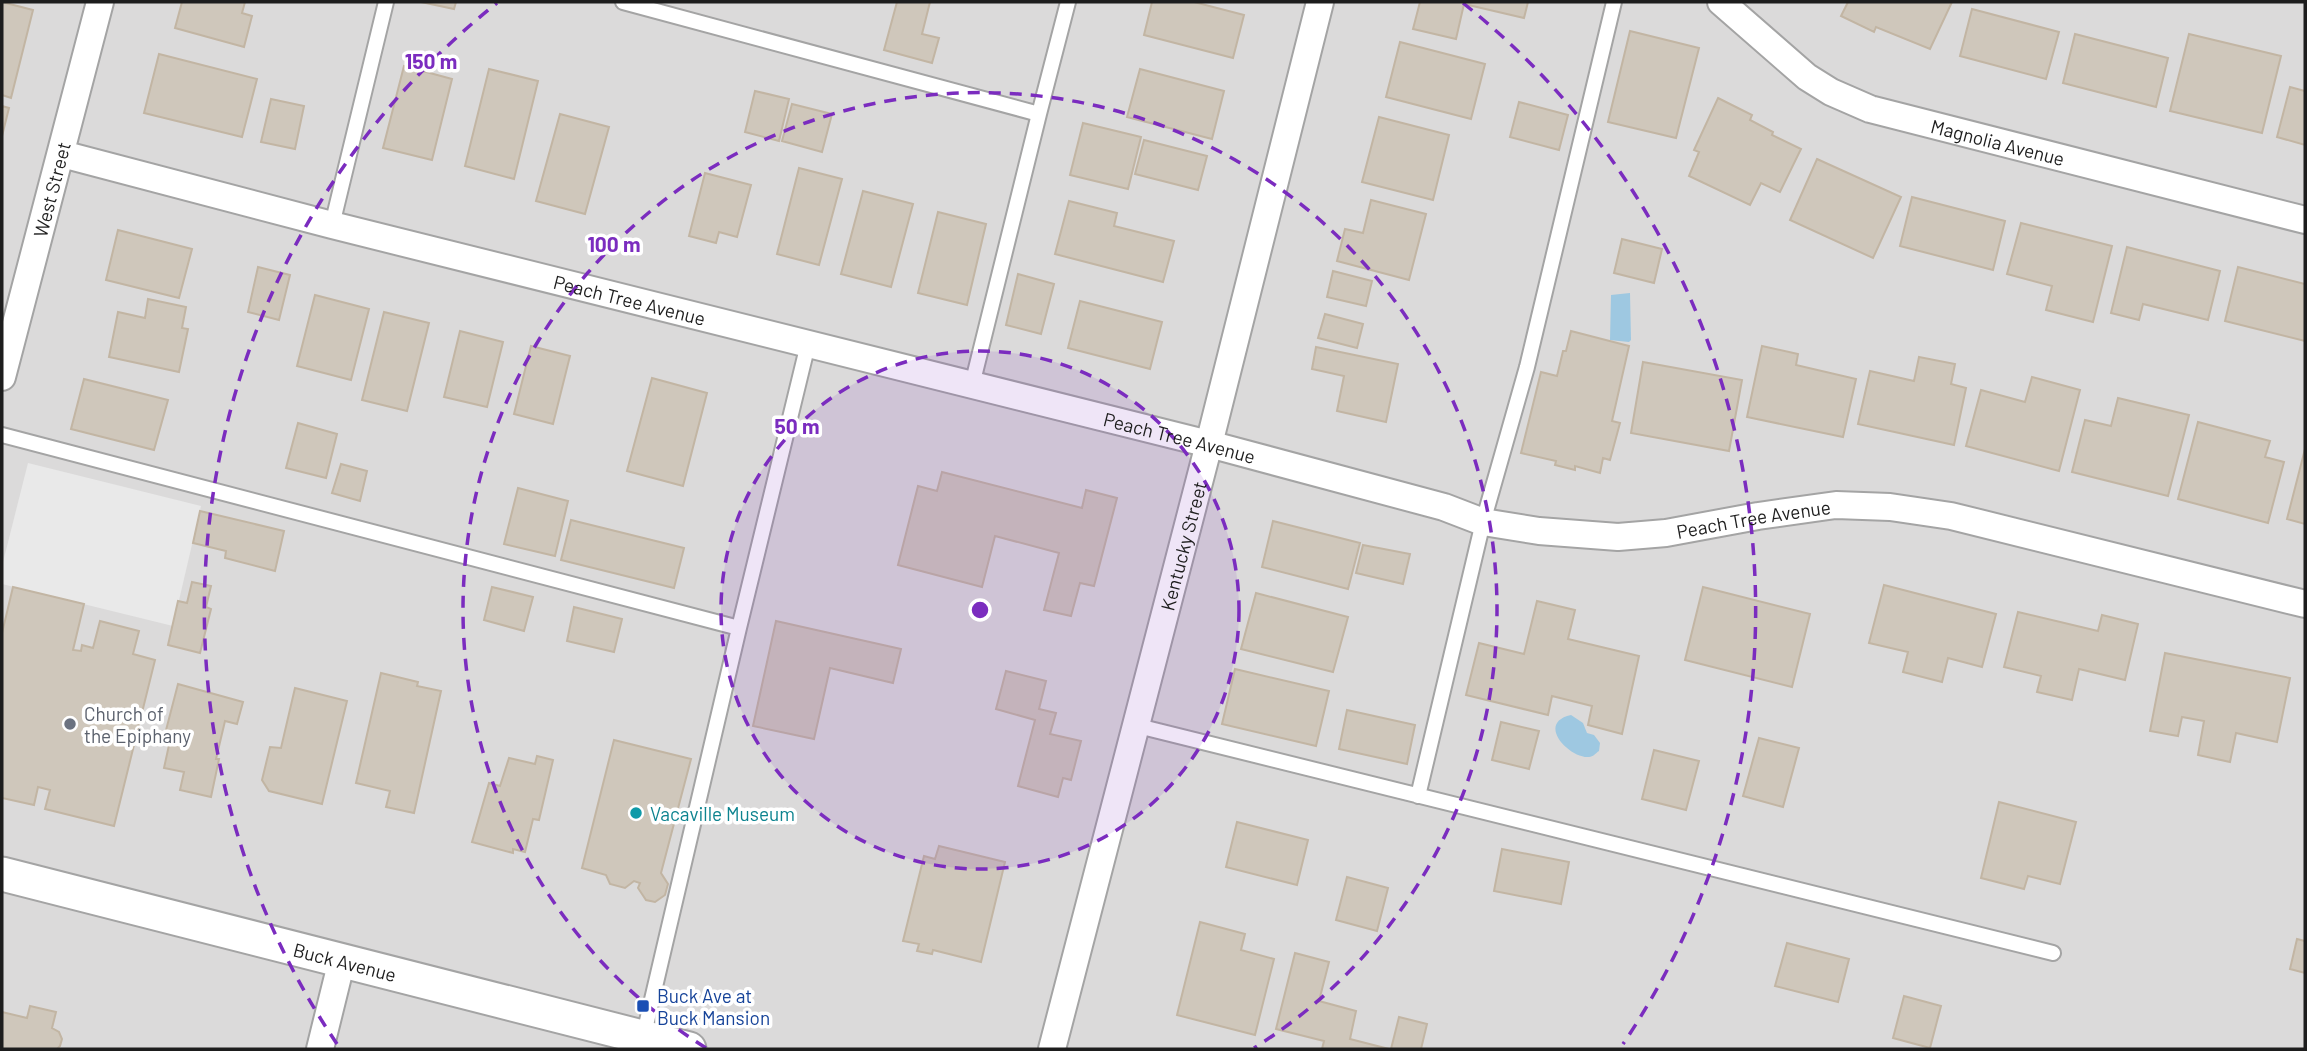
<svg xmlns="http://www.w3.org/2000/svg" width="2307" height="1051" viewBox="0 0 2307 1051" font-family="Barlow,sans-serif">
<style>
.residential{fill:#dbdada}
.parking{fill:#e9e9e9}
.water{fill:#9ec8e1}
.building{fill:#cfc7bb;stroke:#c2b5a3;stroke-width:2}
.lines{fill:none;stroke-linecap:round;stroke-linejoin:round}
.service-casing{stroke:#a4a4a4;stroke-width:18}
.minor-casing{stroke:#a4a4a4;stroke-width:30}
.tertiary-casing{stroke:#a4a4a4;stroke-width:37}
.service{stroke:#fff;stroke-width:14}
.minor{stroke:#fff;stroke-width:26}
.tertiary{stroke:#fff;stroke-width:33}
.ring{fill:none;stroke:#7b2cbf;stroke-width:3.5;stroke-dasharray:12 9}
.worship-dot{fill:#6b7280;stroke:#fff;stroke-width:2.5}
.culture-dot{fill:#0f9aa8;stroke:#fff;stroke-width:2.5}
.transit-dot{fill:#1a4fb4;stroke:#fff;stroke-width:2.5}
.labels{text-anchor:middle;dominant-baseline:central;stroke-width:7;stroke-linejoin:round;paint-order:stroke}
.street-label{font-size:19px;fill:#1d1d1d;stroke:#fff}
.worship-label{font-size:19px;fill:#5b616d;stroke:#fff;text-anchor:start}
.culture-label{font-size:19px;fill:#0d838f;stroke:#fff;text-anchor:start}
.transit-label{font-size:19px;fill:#164399;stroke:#fff;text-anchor:start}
.centre{fill:#7b2cbf;stroke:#fff;stroke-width:3.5}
.ring-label{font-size:21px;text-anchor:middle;font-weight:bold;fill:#7b2cbf;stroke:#fff;stroke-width:7;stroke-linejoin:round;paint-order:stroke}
</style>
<rect width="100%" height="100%" fill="#efede2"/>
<path class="residential" d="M2,2H2305V1049H2Z"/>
<path class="parking" d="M28,463L201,506L173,626L2,584V566Z"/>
<path class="water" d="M1630,293L1631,340L1629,342L1610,340L1611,295Z
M1571,715L1583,723L1587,733L1594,735L1600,743L1599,751C1596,753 1593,757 1589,757C1570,759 1535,723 1571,715Z"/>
<path class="building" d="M2,2L33,10L11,98L2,95Z
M182,2H245L242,13L252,16L244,47L175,28Z
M421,2H456L454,9Z
M897,2H930L922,34L939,38L932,63L884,50Z
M1152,2H1194L1244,15L1233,58L1144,35Z
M1420,2H1528L1524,18L1464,4L1456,39L1413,29Z
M1848,2H1952L1930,49L1876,27L1874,32L1841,16Z
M1972,9L2059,32L2046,79L1960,56Z
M1630,31L1699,48L1676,138L1608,122Z
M2075,34L2168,58L2156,107L2063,83Z
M2189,34L2281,56L2262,133L2170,111Z
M1400,42L1485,64L1471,119L1386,97Z
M159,54L257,79L242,137L144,113Z
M404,66L452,79L432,160L383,148Z
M489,69L538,81L514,179L465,166Z
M1140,69L1224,91L1212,139L1127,117Z
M2290,87L2305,91V145L2277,137Z
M755,91L789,99L779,141L745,132Z
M1718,98L1752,115L1750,120L1773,132L1772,135L1801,149L1780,192L1761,183L1750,205L1689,176L1699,152L1694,150Z
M271,99L304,106L295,149L261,142Z
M1519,102L1568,115L1559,150L1510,137Z
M792,104L832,114L822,152L782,141Z
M2,106L9,108L2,136Z
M560,114L609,127L585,214L536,201Z
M1379,117L1449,135L1433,200L1362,182Z
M1083,123L1141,137L1128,189L1070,175Z
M1144,140L1207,156L1198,190L1135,174Z
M1817,159L1901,197L1873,258L1790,220Z
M799,168L842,179L819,265L777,254Z
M705,173L751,185L737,237L719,232L716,243L689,236Z
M863,191L913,204L891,287L841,274Z
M1912,197L2005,221L1993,270L1900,246Z
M1371,200L1426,214L1409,280L1337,261L1345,229L1363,233Z
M1069,201L1117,213L1114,226L1174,241L1163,282L1055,254Z
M938,212L986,224L967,305L918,293Z
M2021,223L2112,246L2093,322L2046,310L2052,286L2007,274Z
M118,230L192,249L179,298L106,280Z
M1622,239L1662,249L1654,283L1614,273Z
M2127,247L2220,271L2208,320L2143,304L2139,320L2111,313Z
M258,267L290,275L279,320L248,312Z
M2238,267L2305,284V341L2225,321Z
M1333,271L1372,281L1366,306L1327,297Z
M1018,274L1054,284L1041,334L1006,325Z
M315,295L369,309L351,380L297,366Z
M148,299L186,307L182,328L188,329L179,372L109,357L118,312L145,318Z
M1080,301L1162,322L1150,369L1068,348Z
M384,312L429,323L407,411L362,400Z
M1325,314L1363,324L1357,348L1318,338Z
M460,331L503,342L487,407L444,397Z
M1571,331L1629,346L1612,421L1620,423L1610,460L1603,458L1600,473L1575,466V470L1555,465L1556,461L1521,453L1541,372L1557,376L1563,351H1566Z
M531,346L570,356L553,424L514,414Z
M1762,346L1798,354L1796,365L1856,379L1843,437L1747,417Z
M1316,347L1398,364L1386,422L1337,411L1344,376L1312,369Z
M1919,357L1955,364L1951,384L1966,388L1954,445L1858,424L1870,371L1914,381Z
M1643,362L1742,380L1729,451L1631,433Z
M2032,377L2080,390L2059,471L1966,446L1981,390L2025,402Z
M652,378L707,393L683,486L627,471Z
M84,379L168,400L154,450L71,429Z
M2118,398L2189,415L2168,496L2072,472L2085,420L2111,426Z
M2198,422L2270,441L2265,457L2284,462L2268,523L2178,499Z
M298,423L337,434L326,478L286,468Z
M2305,449V524L2287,519Z
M341,464L367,471L360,501L332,493Z
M942,472L1082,508L1086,490L1117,498L1094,586L1080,583L1071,616L1044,610L1059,553L995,536L982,587L898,565L918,486L937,491Z
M518,488L568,501L555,556L504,544Z
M200,511L284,531L275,571L225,558L226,551L193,543Z
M571,520L684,548L674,588L561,560Z
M1273,521L1360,543L1348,589L1262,567Z
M1363,545L1410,554L1403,584L1356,573Z
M192,582L211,586L206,607L211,609L200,653L168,645L178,601L187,603Z
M1884,585L1996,614L1982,667L1948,658L1942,682L1903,672L1908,652L1869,643Z
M13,587L84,604L73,650L81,651L82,645L93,648L100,621L139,631L133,654L155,660L114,826L45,809L50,790L38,787L34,805L2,798V633Z
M492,587L533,597L524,631L484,620Z
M1703,587L1810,614L1792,687L1685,660Z
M1256,593L1348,617L1333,672L1241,649Z
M1537,601L1575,610L1568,639L1639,656L1622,734L1588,725L1592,706L1552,696L1548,715L1466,695L1479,643L1524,654Z
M574,607L622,619L614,652L567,641Z
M2018,612L2098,631L2102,615L2138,624L2125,680L2079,669L2072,700L2037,692L2041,676L2004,667Z
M776,621L901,649L893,683L830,668L814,739L753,726Z
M2165,653L2290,678L2277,742L2236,733L2230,762L2198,755L2204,721L2182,717L2178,736L2150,731Z
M1235,669L1329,691L1316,746L1222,724Z
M1006,671L1046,681L1039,709L1056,713L1050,734L1081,741L1071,780L1063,778L1058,797L1018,786L1035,720L996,709Z
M381,673L418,682L417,686L441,691L414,813L386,807L390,791L356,783Z
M178,684L243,702L237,724L225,721L216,759H219L211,797L180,790L184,772L164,768L171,736L165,734Z
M295,688L347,701L322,804L269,791L262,780L270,747L281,748Z
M1347,710L1415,725L1407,764L1339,749Z
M1501,722L1539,731L1529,769L1492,760Z
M1759,738L1799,748L1783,807L1743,796Z
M614,740L691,759L661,873L668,884L665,895L655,902L646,900L638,888L640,883L634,881L625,888L610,884L606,875L582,868Z
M1654,750L1699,761L1686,810L1642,799Z
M537,756L553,760L539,820L533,819L525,852L513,849V853L472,842L489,783L500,786L509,758L535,764Z
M1999,802L2076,822L2060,884L2028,876L2024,889L1981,878Z
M1237,822L1308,840L1297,885L1226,867Z
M939,846L1005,862L981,962L933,950L932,954L917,951L919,944L903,941L924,856L935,859Z
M1502,849L1569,862L1561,904L1494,891Z
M1347,877L1388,888L1377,931L1336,920Z
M1200,922L1245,934L1241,950L1274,959L1255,1035L1177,1015Z
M2297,939L2305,941V973L2290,969Z
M1787,943L1849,959L1838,1002L1775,986Z
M1295,953L1329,962L1319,1001L1356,1011L1350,1039L1389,1049H1322L1324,1041L1276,1029Z
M1904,996L1941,1006L1930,1048L1893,1038Z
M30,1006L56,1012L52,1028L59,1032L62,1039L60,1046L57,1049H2V1012L27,1018Z
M1399,1017L1427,1024L1421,1049H1391Z"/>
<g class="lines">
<defs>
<path id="service" d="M623,2L1039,114L972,385
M1039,114L1068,2
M332,225L386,2
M2,435L739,628
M1134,725L2053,953
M1418,796L1483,522L1527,367L1614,2
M643,1038L739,628L808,344"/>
<g id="minor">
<path id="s1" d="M1721,2L1807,77L1831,92L1870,109L2305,220"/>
<path id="s2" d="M62,154L332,225L1209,444L1444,507L1483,522L1539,531L1618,537L1666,533L1758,516L1836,505L1890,507L1951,516L2305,604"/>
<path id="s3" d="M2,377L100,2"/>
<path d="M320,1049L342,960"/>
<path id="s4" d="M1052,1049L1209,444L1320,2"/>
</g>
<g id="tertiary">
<path id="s5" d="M2,874L689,1049"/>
</g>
</defs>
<use href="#service" class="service-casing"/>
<use href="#minor" class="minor-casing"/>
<use href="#tertiary" class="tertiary-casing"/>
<use href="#service" class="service"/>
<use href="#minor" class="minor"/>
<use href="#tertiary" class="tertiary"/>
</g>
<circle cx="980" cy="610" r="259" fill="#7b2cbf" fill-opacity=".12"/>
<g class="ring">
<circle cx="980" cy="610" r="259"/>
<path d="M706 1048A517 517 0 1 1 1254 1048"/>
<path d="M337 1044A776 776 0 0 1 497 3M1463 3A776 776 0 0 1 1623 1044"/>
</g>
<circle class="worship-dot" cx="70" cy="724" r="7"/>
<circle class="culture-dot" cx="636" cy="813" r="7"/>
<rect class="transit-dot" x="636" y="999" width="14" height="14" rx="3.5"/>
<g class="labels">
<g class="street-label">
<text stroke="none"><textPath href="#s1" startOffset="317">Magnolia Avenue</textPath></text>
<text stroke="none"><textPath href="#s3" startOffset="194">West Street</textPath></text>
<text stroke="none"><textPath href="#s2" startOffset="586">Peach Tree Avenue</textPath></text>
<text stroke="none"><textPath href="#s2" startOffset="1153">Peach Tree Avenue</textPath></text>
<text stroke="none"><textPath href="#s2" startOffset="1741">Peach Tree Avenue</textPath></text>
<text stroke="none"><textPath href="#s4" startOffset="520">Kentucky Street</textPath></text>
<text stroke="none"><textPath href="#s5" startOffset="354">Buck Avenue</textPath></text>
</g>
<g class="worship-label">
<text x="84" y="713">Church of<tspan x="84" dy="22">the Epiphany</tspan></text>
</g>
<g class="culture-label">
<text x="650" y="813">Vacaville Museum</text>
</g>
<g class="transit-label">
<text x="657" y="995">Buck Ave at<tspan x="657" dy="22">Buck Mansion</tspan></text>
</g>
</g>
<circle cx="980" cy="610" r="10" class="centre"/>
<g class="ring-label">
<text x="431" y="69">150 m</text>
<text x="614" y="252">100 m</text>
<text x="797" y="434">50 m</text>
</g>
<rect width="2307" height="1051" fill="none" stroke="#1d1d1d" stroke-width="7"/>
</svg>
